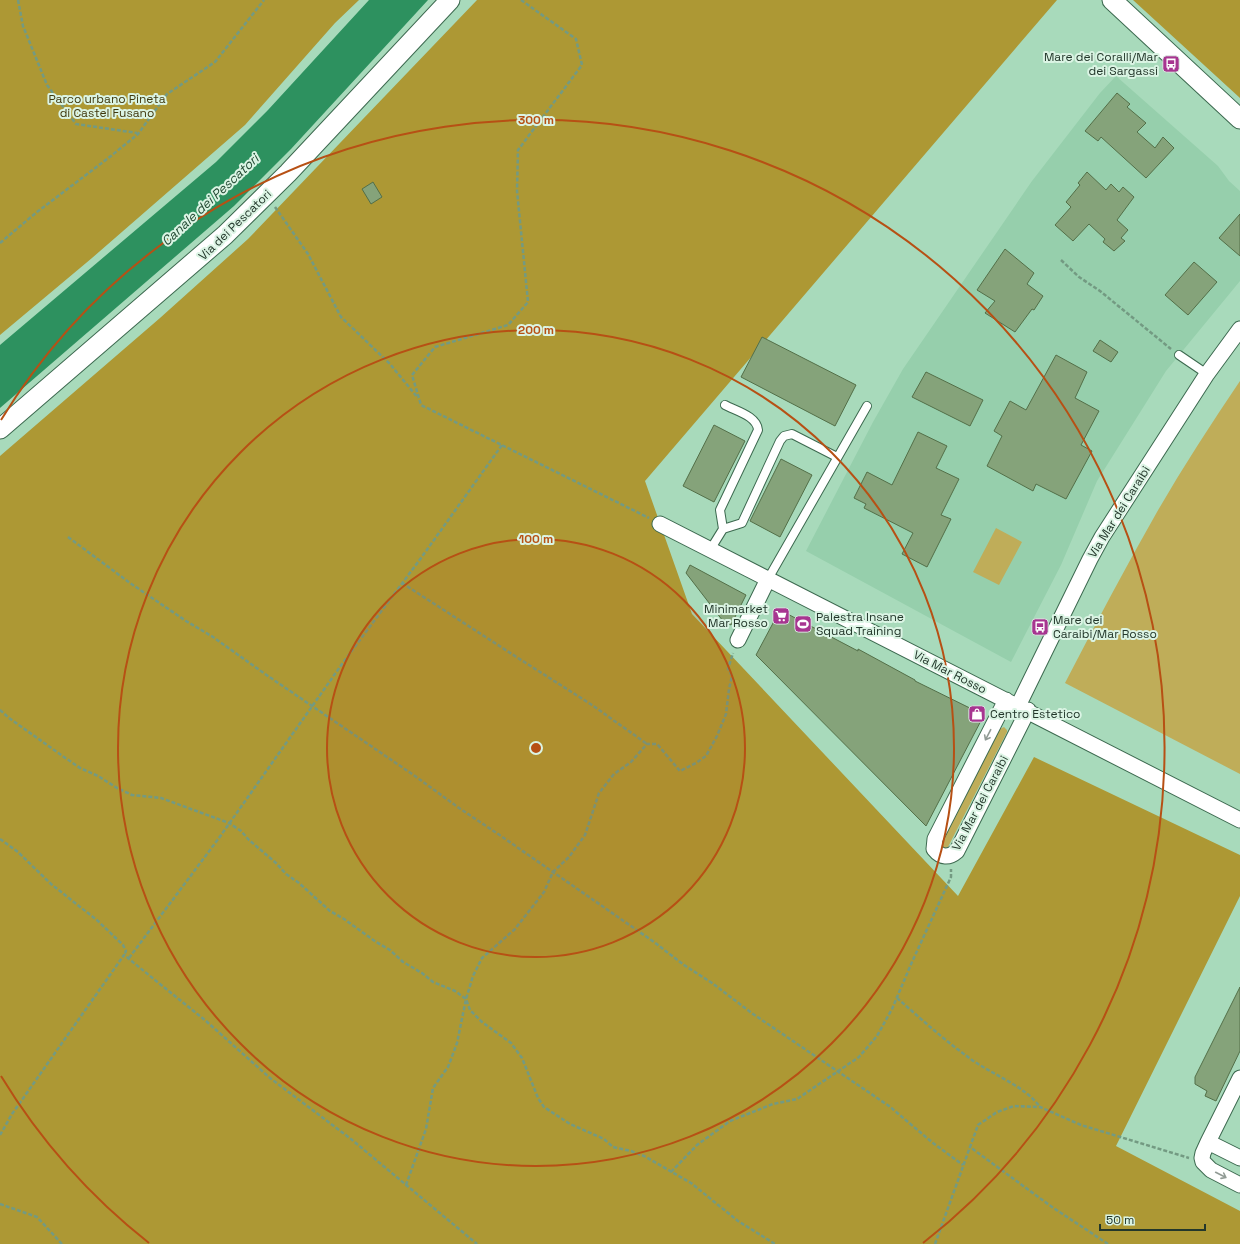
<svg xmlns="http://www.w3.org/2000/svg" width="1240" height="1244" viewBox="0 0 1240 1244" font-family="'Space Grotesk',sans-serif">
<style>
.built{fill:#96cfac}
.green{fill:#bfad59}
.forest{fill:#ad9834}
.water{fill:#2d915f}
.building{fill:#85a37a;stroke:#536f48}
.lines{fill:none;stroke-linecap:round;stroke-linejoin:round}
.service-casing{stroke:#3c694f;stroke-width:10}
.minor-casing{stroke:#3c694f;stroke-width:17}
.tertiary-casing{stroke:#3c694f;stroke-width:21}
.path{stroke:#739a82;stroke-width:2.5;stroke-dasharray:4 2;stroke-linecap:butt}
.service{stroke:#fff;stroke-width:8}
.minor{stroke:#fff;stroke-width:15}
.tertiary{stroke:#fff;stroke-width:19}
.oneway{stroke:#919b95}
.ring{fill:none;stroke:#b75014;stroke-width:2}
.labels{text-anchor:middle;dominant-baseline:central;stroke-width:4;stroke-linejoin:round;paint-order:stroke}
.poi-label{font-size:12px;fill:#23372b;stroke:#dbf4e4;text-anchor:start}
.park-label{font-size:12px;fill:#41390f;stroke:#dbf4e4}
.street-label{font-size:12px;fill:#23372b;stroke:#dbf4e4}
.water-label{font-size:13px;font-style:italic;fill:#224a33;stroke:#dbf4e4}
.centre{fill:#b75014;stroke:#dbf4e4;stroke-width:2}
.ring-label{font-size:12px;text-anchor:middle;font-weight:bold;fill:#b75014;stroke:#dbf4e4;stroke-width:4;stroke-linejoin:round;paint-order:stroke}
</style>
<rect width="100%" height="100%" fill="#a8dabb"/>
<path class="built" d="M1116,76L1218,166L1229,181L1240,191V281L1166,371L1097,481L1061,565L1011,662L806,551L873,422L903,369L1032,181L1100,93Z"/>
<path class="green" d="M1240,381V774L1065,683C1095,625 1125,568 1157,512C1183,467 1211,424 1240,381Z
M996,528L1022,542L999,585L973,572Z
M1004,727L1007,730V732L948,847L944,849L942,847L941,843L1000,729Z"/>
<path class="forest" d="M0,0H359L335,23L245,125L92,258L0,335Z
M477,0H1057L645,481L692,614L958,896L1034,757L1240,855V896L1116,1146L1240,1211V1244H0V456L160,318L248,239Z
M1133,0H1240V98Z"/>
<path class="water" d="M369,0H428L291,149L234,206L0,408V345L216,162L268,110Z"/>
<path class="building" d="M1117,93L1130,104L1127,107L1146,123L1137,132L1155,148L1163,137L1174,148L1146,178L1101,137L1098,141L1085,131Z
M1087,172L1106,190L1111,184L1119,192L1123,187L1134,197L1117,220L1128,230L1121,238L1125,241L1114,251L1103,242L1105,239L1089,224L1073,241L1055,225L1071,207L1066,202L1080,185L1078,183Z
M373,182L382,197L371,204L362,189Z
M1240,214V256L1219,238Z
M1005,249L1034,273L1027,284L1043,296L1034,310L1032,309L1015,332L985,313L995,301L977,290Z
M1194,262L1217,282L1188,315L1165,295Z
M762,337L856,385L835,426L741,377Z
M1100,340L1118,352L1111,362L1093,351Z
M1056,355L1087,372L1075,398L1099,411L1081,445L1092,451L1066,499L1036,484L1033,491L987,466L1002,436L994,431L1010,401L1026,410Z
M926,372L983,400L970,426L912,397Z
M714,425L745,441L714,502L683,486Z
M918,432L947,446L936,468L959,479L941,515L951,519L927,567L902,554L913,533L864,508L866,504L854,498L867,472L892,485Z
M781,459L812,475L780,537L750,521Z
M690,565L746,595L731,625L723,621L686,573Z
M780,610L858,651V649L915,680V681L984,715L926,826L756,655Z
M1240,987V1051L1216,1101L1205,1096L1207,1091L1195,1084V1077Z"/>
<g class="lines">
<defs>
<path id="service" d="M1179,355L1207,374
M723,529L720,510L758,430C757,416 736,411 725,405
M710,550L723,529L742,523L780,441L784,436L792,434L837,457
M768,579L867,406"/>
<path id="minor" d="M660,524L1240,820
M738,640L768,579
M1006,700L935,839L934,849C941,858 949,858 957,851L1028,710
M1018,706L1090,559L1102,537L1207,374L1240,329
M1240,1078L1208,1142L1203,1153L1202,1158L1203,1162L1211,1170L1240,1185
M1208,1142L1240,1158"/>
<path id="tertiary" d="M1112,0L1240,119
M0,429L225,235L288,173L450,0"/>
</defs>
<use href="#service" class="service-casing"/>
<use href="#minor" class="minor-casing"/>
<use href="#tertiary" class="tertiary-casing"/>
<path class="path" d="M18,0L23,26L47,85L76,124L137,133
M521,0L576,39L582,65L518,150L517,191L528,302L508,325L435,347L412,375L421,405L649,518
M275,207L308,254L341,317L390,364L418,398
M0,243L37,212L111,156L138,134L167,94L215,62L264,0
M1061,260L1079,277L1100,291L1171,349
M68,537L130,583L186,621L213,637L265,674L415,776L459,808L501,836L654,942L684,965L712,983L753,1014L889,1106L933,1143L963,1165
M402,583L518,658L592,705L647,744
M0,710L9,718L64,757L80,768L98,776L117,788L132,795L161,798L229,823L241,831L249,840L276,863L286,874L299,883L330,911L344,919L376,942L390,950L403,962L422,973L433,982L455,991L466,999L470,1010L482,1022L511,1043L522,1058L538,1098L544,1107L570,1124L604,1139L613,1147L631,1151L644,1156L691,1183L738,1221L775,1244
M0,839L18,852L51,884L98,921L123,945L126,951L124,955
M129,958L219,838L342,664L421,558L502,445
M897,998C920,1018 943,1039 968,1057C990,1074 1024,1085 1040,1107
M0,1135L12,1114L124,955L206,1021L270,1078L351,1139L477,1244
M671,1172L697,1145L730,1121L773,1104L797,1099L859,1057L877,1036L892,1009L912,962L951,877V869
M406,1185L426,1129L433,1088L448,1067L457,1043L466,999L473,976L482,958L515,929L544,892L553,872L569,857L585,835L599,793L614,774L631,762L647,744H657L680,771L696,763L706,756L717,736L726,714L729,689L732,676L728,669L733,653
M0,1204L37,1217L62,1244
M935,1244L970,1147
M1108,1244L1052,1207L970,1147L978,1125L997,1112L1014,1106L1040,1107L1081,1125L1189,1158"/>
<use href="#service" class="service"/>
<use href="#minor" class="minor"/>
<use href="#tertiary" class="tertiary"/>
</g>
<defs><path id="oneway-shaft" d="M-6 0H5M1.5-3L5.5 0L1.5 3" fill="none" stroke-width="1.6" stroke-linecap="round" stroke-linejoin="round"/></defs>
<g class="oneway">
<use href="#oneway-shaft" transform="translate(988 735) rotate(117)"/>
<use href="#oneway-shaft" transform="translate(1221 1175) rotate(27)"/>
</g>
<circle cx="536" cy="748" r="209" fill="#b75014" fill-opacity=".12"/>
<g class="ring">
<circle cx="536" cy="748" r="209"/>
<circle cx="536" cy="748" r="418"/>
<path d="M149 1243A628 628 0 0 1 1 1076M1 420A628 628 0 1 1 923 1243"/>
</g>
<defs>
<symbol id="bus-square" viewBox="-11 -11 22 22"><rect x="-9" y="-9" width="18" height="18" rx="4" fill="#a73590" stroke="#dbf4e4"/><path d="M-5-6H5V4H4V6H2V4H-2V6H-4V4H-5ZM-3.5-4V0h7V-4ZM-3.5 1.2v1.5H-2V1.2ZM2 1.2v1.5H3.5V1.2Z" fill="#fff"/></symbol>
<symbol id="supermarket-square" viewBox="-11 -11 22 22"><rect x="-9" y="-9" width="18" height="18" rx="4" fill="#a73590" stroke="#dbf4e4"/><path d="M-6-5.5h2.5l.6 2H6L4.5 2H-2.5L-4.4-4H-6ZM-1.5 3.2a1.3 1.3 0 1 0 .1 0ZM3 3.2a1.3 1.3 0 1 0 .1 0Z" fill="#fff"/></symbol>
<symbol id="stadium-square" viewBox="-11 -11 22 22"><rect x="-9" y="-9" width="18" height="18" rx="4" fill="#a73590" stroke="#dbf4e4"/><path d="M0-5a6.5 5 0 1 0 0 10a6.5 5 0 1 0 0-10ZM-3.5-1.8h7v3.6h-7Z" fill="#fff"/></symbol>
<symbol id="shop-square" viewBox="-11 -11 22 22"><rect x="-9" y="-9" width="18" height="18" rx="4" fill="#a73590" stroke="#dbf4e4"/><path d="M-5-2.5h2.3a2.7 3.5 0 0 1 5.4 0H5L5.5 6h-11ZM-1.5-2.5h3a1.5 2.3 0 0 0-3 0Z" fill="#fff"/></symbol>
</defs>
<g fill-rule="evenodd">
<use href="#bus-square" x="1161" y="54" width="20" height="20"/>
<use href="#supermarket-square" x="771" y="606" width="20" height="20"/>
<use href="#stadium-square" x="793" y="614" width="20" height="20"/>
<use href="#bus-square" x="1030" y="617" width="20" height="20"/>
<use href="#shop-square" x="967" y="704" width="20" height="20"/>
</g>
<g class="labels">
<g class="poi-label">
<text x="1158" y="57" text-anchor="end">Mare dei Coralli/Mar<tspan x="1158" dy="14">dei Sargassi</tspan></text>
<text x="768" y="609" text-anchor="end">Minimarket<tspan x="768" dy="14">Mar Rosso</tspan></text>
<text x="816" y="617">Palestra Insane<tspan x="816" dy="14">Squad Training</tspan></text>
<text x="1053" y="620">Mare dei<tspan x="1053" dy="14">Caraibi/Mar Rosso</tspan></text>
<text x="990" y="714">Centro Estetico</text>
</g>
<g class="park-label">
<text x="107" y="99">Parco urbano Pineta<tspan x="107" dy="14">di Castel Fusano</tspan></text>
</g>
<g class="street-label">
<text transform="translate(235 225) rotate(-44)">Via dei Pescatori</text>
<text transform="translate(1119 512) rotate(-58)">Via Mar dei Caraibi</text>
<text transform="translate(950 672) rotate(27)">Via Mar Rosso</text>
<text transform="translate(980 803) rotate(-62)">Via Mar dei Caraibi</text>
</g>
<g class="water-label">
<text transform="translate(210 200) rotate(-43)">Canale dei Pescatori</text>
</g>
</g>
<circle cx="536" cy="748" r="6" class="centre"/>
<g class="ring-label">
<text x="536" y="124">300 m</text>
<text x="536" y="334">200 m</text>
<text x="536" y="543">100 m</text>
</g>
<path d="M1100 1224v6h105v-6" fill="none" stroke="#23372b" stroke-width="2"/>
<text x="1106" y="1224" font-size="12" fill="#23372b" stroke="#dbf4e4" stroke-width="3" paint-order="stroke">50 m</text>
</svg>
